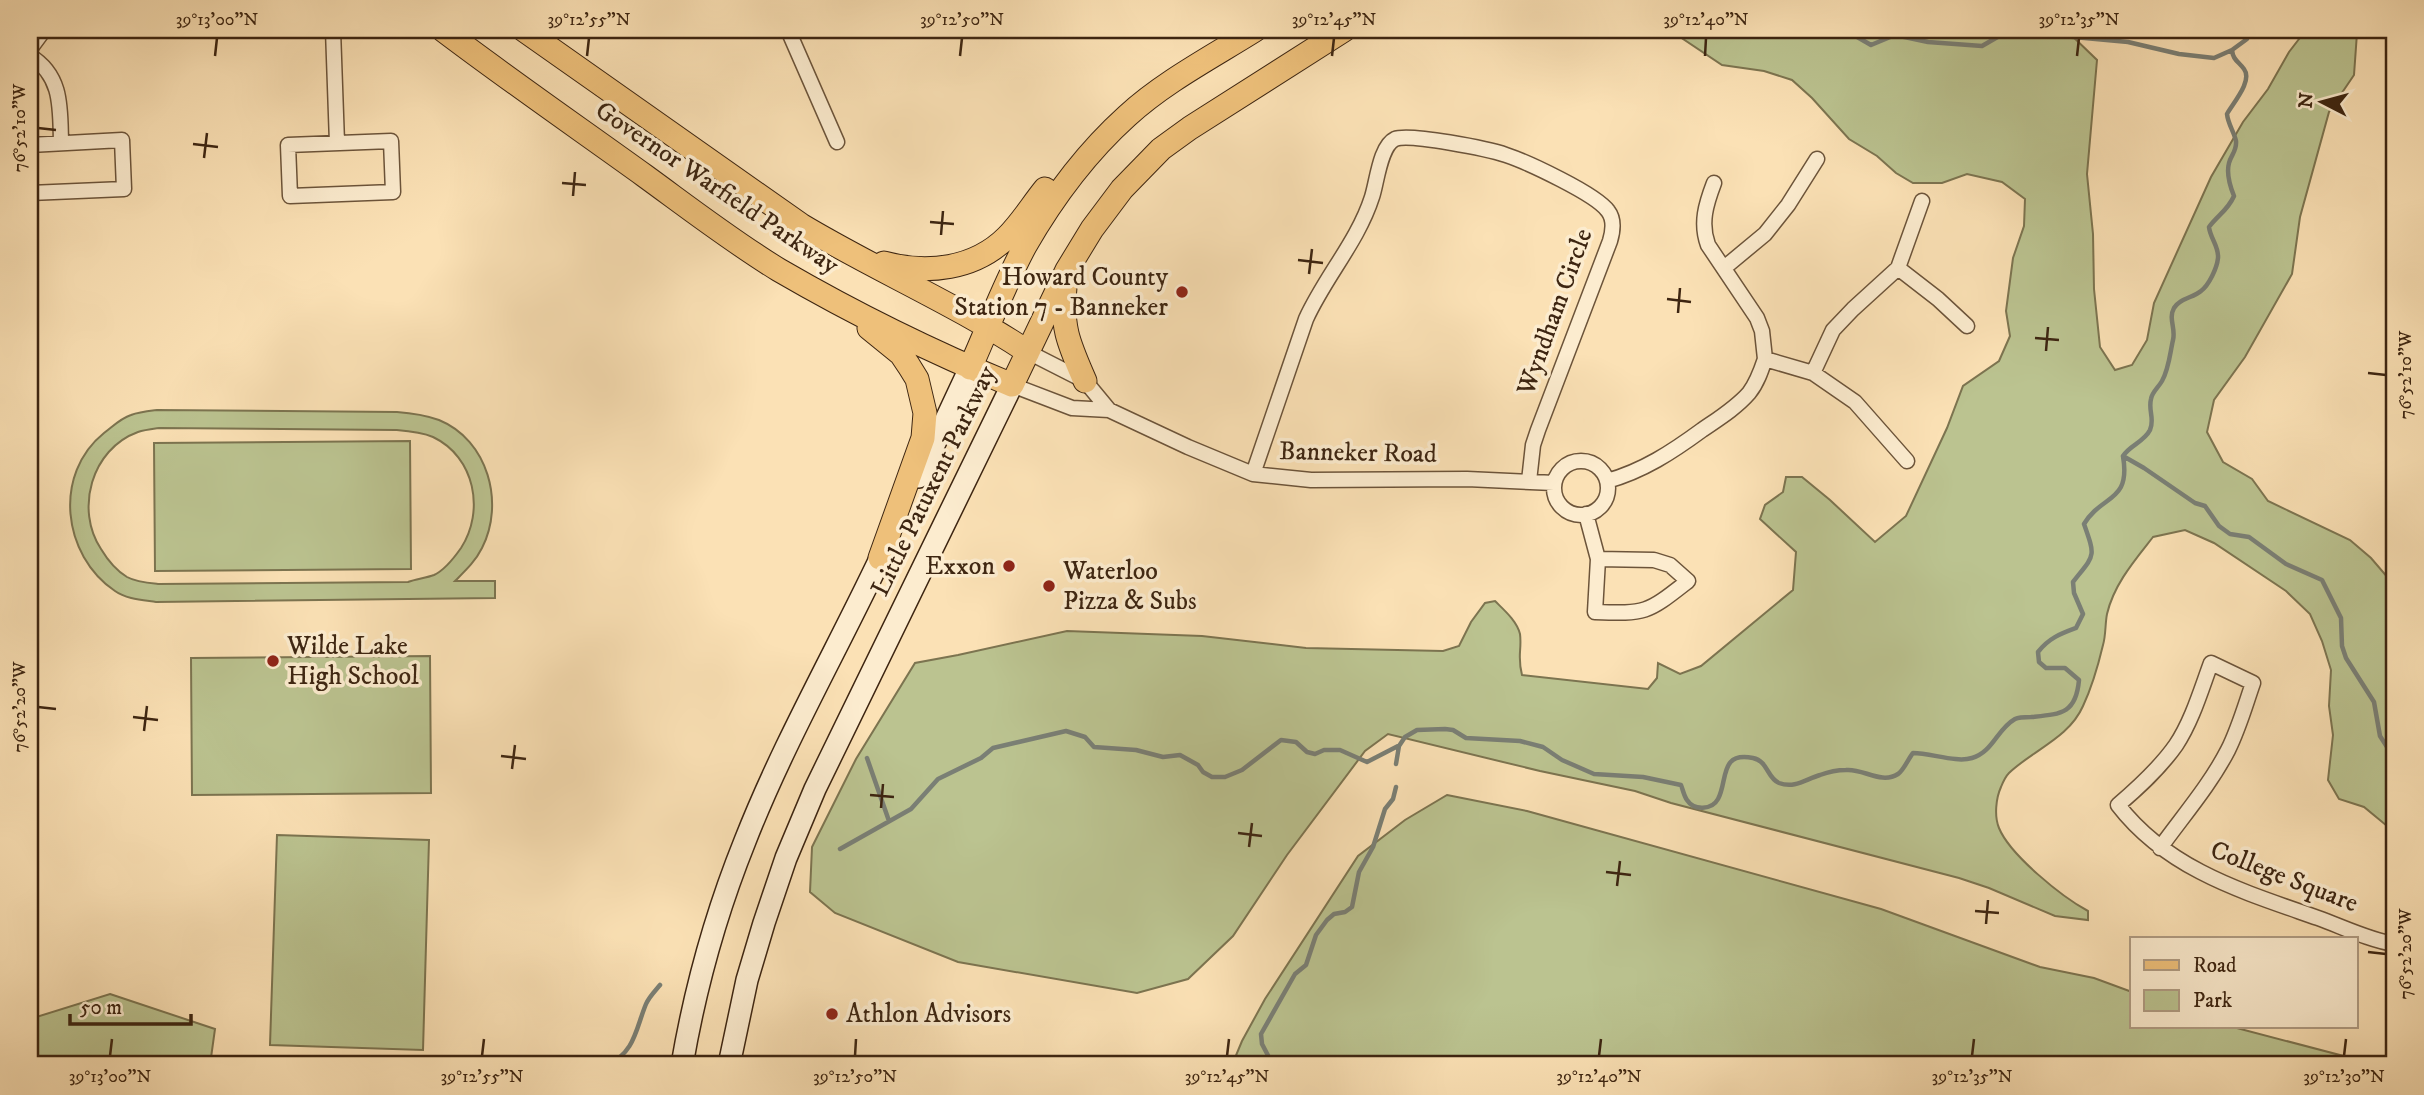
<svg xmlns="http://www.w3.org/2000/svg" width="2424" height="1095" viewBox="0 0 2424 1095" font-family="'IM FELL DW Pica',serif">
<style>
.green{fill:#bbc390;stroke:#7c7450;stroke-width:2;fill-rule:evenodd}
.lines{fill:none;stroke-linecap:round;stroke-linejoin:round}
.stream{stroke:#7a7f75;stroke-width:4.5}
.minor-casing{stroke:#6c543a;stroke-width:17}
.secondary-casing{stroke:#3d2511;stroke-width:24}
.primary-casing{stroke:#3d2511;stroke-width:25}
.minor{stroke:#fceccf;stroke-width:14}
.secondary{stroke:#fceccf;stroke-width:21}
.primary{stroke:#eec07a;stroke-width:23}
.ticks{fill:none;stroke:#3d2511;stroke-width:2.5}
.poi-dot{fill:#8f2418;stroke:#fceccf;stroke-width:2.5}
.labels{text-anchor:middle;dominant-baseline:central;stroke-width:7;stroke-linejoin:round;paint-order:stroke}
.street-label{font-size:26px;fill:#3d2511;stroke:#fceccf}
.poi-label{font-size:26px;fill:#3d2511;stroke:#fceccf;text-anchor:start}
.neatline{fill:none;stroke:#3d2511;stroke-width:2.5}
.ticks-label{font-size:18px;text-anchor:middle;fill:#3d2511}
</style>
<rect width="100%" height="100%" fill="#fbe1b5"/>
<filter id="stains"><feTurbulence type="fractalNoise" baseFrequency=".00286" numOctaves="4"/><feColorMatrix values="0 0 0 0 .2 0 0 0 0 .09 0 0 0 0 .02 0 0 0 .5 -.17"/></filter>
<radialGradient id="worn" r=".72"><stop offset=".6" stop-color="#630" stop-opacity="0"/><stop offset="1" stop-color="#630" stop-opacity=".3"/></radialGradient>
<path class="green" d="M1609,30H2066L2097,60L2087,174L2093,234L2094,289L2100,347L2115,370L2132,365L2147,340L2154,303L2211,177L2243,122L2268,89L2289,52L2306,30H2353L2357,33L2354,75L2329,112L2300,217L2292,274L2245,357L2214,400L2207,432L2223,462L2252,479L2268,501L2350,540L2371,558L2389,579L2394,601V829L2387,826L2364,807L2339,799L2328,780L2333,735L2329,706L2331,670L2322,641L2310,614L2286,591L2214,543L2185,530L2153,537C2135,560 2114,584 2107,614C2105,624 2106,635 2103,645C2098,666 2092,687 2083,706C2069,738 2033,750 2009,773C2005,777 2003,782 2001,787C1996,798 1994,816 1999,828C2010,855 2062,897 2088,911V920L2055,916L1989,888L1959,878L1671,803L1635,791L1540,771L1388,734L1365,751L1287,855L1233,936L1188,979L1137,993L958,962L835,913L810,892L812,847L856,759L915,663L958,655L1067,631L1202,636L1306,648L1443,651L1459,646L1471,622L1485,603L1495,601C1504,610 1517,621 1520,634C1522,649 1517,657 1522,675L1648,689L1657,678L1658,663L1680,674L1701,666L1793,590L1796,552L1760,519L1765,505L1783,492L1786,477H1802L1830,500L1875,542L1906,516L1947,428L1963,386L1999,361L2010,336L2006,311L2013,258L2024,226L2025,199L2002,182L1967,174L1942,183H1913L1896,173L1877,156L1849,139L1812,98L1792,80L1764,71L1722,65L1680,37Z
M157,410L397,412C411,413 425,415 439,420C488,440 505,503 482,548C475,562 465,571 455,581H495V598L156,602C143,600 126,599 115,591C62,555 53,474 104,433C112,427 121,418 131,415C139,412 149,411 157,410ZM159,428L396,430C408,431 421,432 433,437C475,457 485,511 461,548C454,558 445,570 434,575C426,578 416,579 408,582L158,584C148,583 136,582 127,577C117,571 107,559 101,549C75,510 91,449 138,432C144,430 152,429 159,428Z
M410,441L411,569L155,571L154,443Z
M430,656L431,793L192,795L191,658Z
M1447,795L1527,811L1881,909L2040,967L2094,978L2132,992V1027H2233L2378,1065H1232L1242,1041L1265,999L1358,856L1405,820Z
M277,835L429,840L423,1050L270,1045Z
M110,994L215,1029L210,1065H30V1019Z"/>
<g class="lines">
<path class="stream" d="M1845,30L1871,45L1895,35L1928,42L1982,46L2001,35L2041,34L2128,42L2179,54L2214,58L2232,50
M2123,456L2144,468L2195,503L2205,506L2219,526L2230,534L2249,537L2286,564L2322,580L2341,618L2342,646L2346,658L2374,702L2380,736L2389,750L2394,753
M867,758L889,821
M1396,764L1399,746L1405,737L1417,730L1445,729L1453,730L1466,738L1520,741L1543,747L1562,760L1594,774L1643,777L1681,785C1683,790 1684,796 1687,800C1694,811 1712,810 1718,799C1728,781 1719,751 1753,758C1768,761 1767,778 1779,783C1795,789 1806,779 1820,775C1828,772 1837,770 1846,770C1863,768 1881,785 1898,774C1904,770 1908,759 1913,753C1931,753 1956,763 1972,758C1993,752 1997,729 2015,719C2019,717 2026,717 2031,717C2061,714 2076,714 2079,680L2065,668H2046L2039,662L2038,652C2049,638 2060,634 2076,628L2083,614L2074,593L2073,582C2095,554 2096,558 2084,524C2102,494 2131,503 2123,456C2130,445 2144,442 2150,430C2155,419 2148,411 2151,399C2152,392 2158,388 2162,381C2169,369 2170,353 2173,340C2176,328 2168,319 2174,308C2180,298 2193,298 2201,291C2209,285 2217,268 2218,258C2219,246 2210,238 2209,227C2218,215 2228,210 2234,196C2230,186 2226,174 2229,163C2231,155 2237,151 2236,141C2234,132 2228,124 2227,114C2233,103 2253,81 2244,69C2238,61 2233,60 2232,50L2247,39L2248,33L2245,30
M840,849L911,809L938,779L981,758L993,748L1066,731L1085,737L1094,747L1136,750L1163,757L1180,755L1198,765L1203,772L1212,777H1225L1242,770L1281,740L1296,742L1307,752L1315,754L1324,750H1340L1367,762L1398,746
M607,1065C635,1053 636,1028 646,1004C649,997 655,991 660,985
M1273,1065L1262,1044L1261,1034L1295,974L1306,965L1316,935L1327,920L1334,914L1345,912L1352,907L1359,872L1373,847L1385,809L1393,799L1396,787"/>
<defs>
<path id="minor" d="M333,30L337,143
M788,30L837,142
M30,49L44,30
M30,56C63,76 60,109 61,143
M391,141L393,192L290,196L288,145Z
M30,145L122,140L124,189L30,193
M1714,183C1706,204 1700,223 1708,245L1757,318L1762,331L1765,359L1813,373L1833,330L1853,309L1898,268L1922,201
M1724,268L1765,234L1788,205L1817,159
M1898,268L1938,299L1967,326
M1028,352L1085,381L1109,410
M1813,373L1855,402L1907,461
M1012,385L1072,408L1109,410L1188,447L1253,474L1311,480L1467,479L1554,483
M1554 488a27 27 0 1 1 54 0a27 27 0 1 1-54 0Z
M1253,474L1306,319C1325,277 1358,241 1372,197C1377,182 1380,146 1395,139C1409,133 1489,149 1506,155C1527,162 1596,194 1608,211C1615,220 1613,231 1610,241L1538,430L1533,445L1529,481
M1607,481C1643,471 1672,452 1702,430C1718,419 1736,408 1749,393C1757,383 1761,371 1765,359
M1586,514L1598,559L1595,612C1647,614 1647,613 1688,581L1670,565L1654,560L1598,559
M2160,848C2183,816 2210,785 2228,750C2239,728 2245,706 2253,683L2211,663C2201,690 2192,721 2176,745C2160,768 2139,787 2118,805C2168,870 2244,892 2318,918C2343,927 2369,940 2394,944"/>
<path id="secondary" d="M919,477L970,368
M682,1065C695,989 716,913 745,841C785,739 841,643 887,544
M729,1065L747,980L764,923L786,858L815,789L1012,385"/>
<path id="primary" d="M443,30C509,80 577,127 645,176C689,208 733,242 779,270C853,313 932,352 1012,385L1067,270L1092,229L1122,189L1161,149L1190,128L1344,30
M524,30L801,225C876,270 956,304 1028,352
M884,263C927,275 975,269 1007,237C1022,222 1032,205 1045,189
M1065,287C1061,328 1069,344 1085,381
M869,328L901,354L909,366L917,379L925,413L923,438L880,558
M970,368C988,328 1004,285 1025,246C1052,199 1086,153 1127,116C1164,82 1212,57 1255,30"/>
</defs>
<use href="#minor" class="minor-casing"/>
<use href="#secondary" class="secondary-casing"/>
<use href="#primary" class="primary-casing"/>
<use href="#minor" class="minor"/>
<use href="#secondary" class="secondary"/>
<use href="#primary" class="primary"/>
</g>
<path class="ticks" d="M215,56L217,38M587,56L589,38M960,56L962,38M1332,56L1334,38M1705,56L1706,38M2077,56L2079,38M38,128L56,130M193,144L218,147M204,158L207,133M562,183L586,185M573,196L575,172M930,222L954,224M941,235L943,211M1298,260L1323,263M1309,274L1312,249M1667,299L1691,302M1678,313L1680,288M2035,338L2059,340M2046,351L2048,327M2368,373L2386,375M38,707L56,709M133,717L158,720M144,731L147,706M501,756L526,759M512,769L515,745M870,795L894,797M881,808L883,784M1238,833L1262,836M1249,847L1252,823M1606,872L1631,875M1617,886L1620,861M1975,911L1999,913M1986,924L1988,900M2368,952L2386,954M110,1056L112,1039M482,1056L484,1039M855,1056L856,1039M1227,1056L1229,1039M1599,1056L1601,1039M1972,1056L1974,1039M2344,1056L2346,1039"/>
<g class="poi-dot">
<circle cx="1182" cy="292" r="7"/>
<circle cx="1009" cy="566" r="7"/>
<circle cx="1049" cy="586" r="7"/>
<circle cx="273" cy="661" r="7"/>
<circle cx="832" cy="1014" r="7"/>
</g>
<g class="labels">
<g class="street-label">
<text transform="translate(717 188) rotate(34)">Governor Warfield Parkway</text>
<text transform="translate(1555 312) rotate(-70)">Wyndham Circle</text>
<text transform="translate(1358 453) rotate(1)">Banneker Road</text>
<text transform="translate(934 481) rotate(-64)">Little Patuxent Parkway</text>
<text transform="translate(2284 877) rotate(21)">College Square</text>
</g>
<g class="poi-label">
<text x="1168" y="277" text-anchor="end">Howard County<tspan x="1168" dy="30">Station 7 - Banneker</tspan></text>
<text x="995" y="566" text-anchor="end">Exxon</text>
<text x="1063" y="571">Waterloo<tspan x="1063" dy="30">Pizza &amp; Subs</tspan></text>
<text x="287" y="646">Wilde Lake<tspan x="287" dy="30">High School</tspan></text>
<text x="846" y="1014">Athlon Advisors</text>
</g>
</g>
<rect width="2424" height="1095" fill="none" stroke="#fbe1b5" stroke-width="77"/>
<rect x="2130" y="937" width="228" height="91" fill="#fceccf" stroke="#b09c83" stroke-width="2"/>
<rect x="2144" y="960" width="35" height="10" fill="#eec07a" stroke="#b09c83" stroke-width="2"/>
<text x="2193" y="972" font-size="21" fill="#3d2511">Road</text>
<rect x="2144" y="990" width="35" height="21" fill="#bbc390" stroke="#b09c83" stroke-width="2"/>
<text x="2193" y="1007" font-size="21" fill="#3d2511">Park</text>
<g transform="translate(2322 102) rotate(276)" stroke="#fceccf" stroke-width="5" paint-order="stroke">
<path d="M0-5L12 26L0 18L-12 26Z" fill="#3d2511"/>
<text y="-10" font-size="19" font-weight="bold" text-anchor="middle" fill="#3d2511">N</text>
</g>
<path d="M70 1014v10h121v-10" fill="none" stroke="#3d2511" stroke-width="3.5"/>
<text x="80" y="1014" font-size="21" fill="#3d2511" stroke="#fceccf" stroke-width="5" paint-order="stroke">50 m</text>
<rect x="38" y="38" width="2348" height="1018" class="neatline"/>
<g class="ticks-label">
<text x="217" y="25">39°13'00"N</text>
<text x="589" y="25">39°12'55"N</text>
<text x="962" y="25">39°12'50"N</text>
<text x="1334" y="25">39°12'45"N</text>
<text x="1706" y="25">39°12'40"N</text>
<text x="2079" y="25">39°12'35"N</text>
<text transform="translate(19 128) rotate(-90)" y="6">76°52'10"W</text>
<text transform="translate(2405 375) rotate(-90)" y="6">76°52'10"W</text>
<text transform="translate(19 707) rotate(-90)" y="6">76°52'20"W</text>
<text transform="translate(2405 954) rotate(-90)" y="6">76°52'20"W</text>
<text x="110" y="1082">39°13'00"N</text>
<text x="482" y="1082">39°12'55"N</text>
<text x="855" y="1082">39°12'50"N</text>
<text x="1227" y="1082">39°12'45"N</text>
<text x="1599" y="1082">39°12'40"N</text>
<text x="1972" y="1082">39°12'35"N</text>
<text x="2344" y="1082">39°12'30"N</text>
</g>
<rect width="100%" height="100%" filter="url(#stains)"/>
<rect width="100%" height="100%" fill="url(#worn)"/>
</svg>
